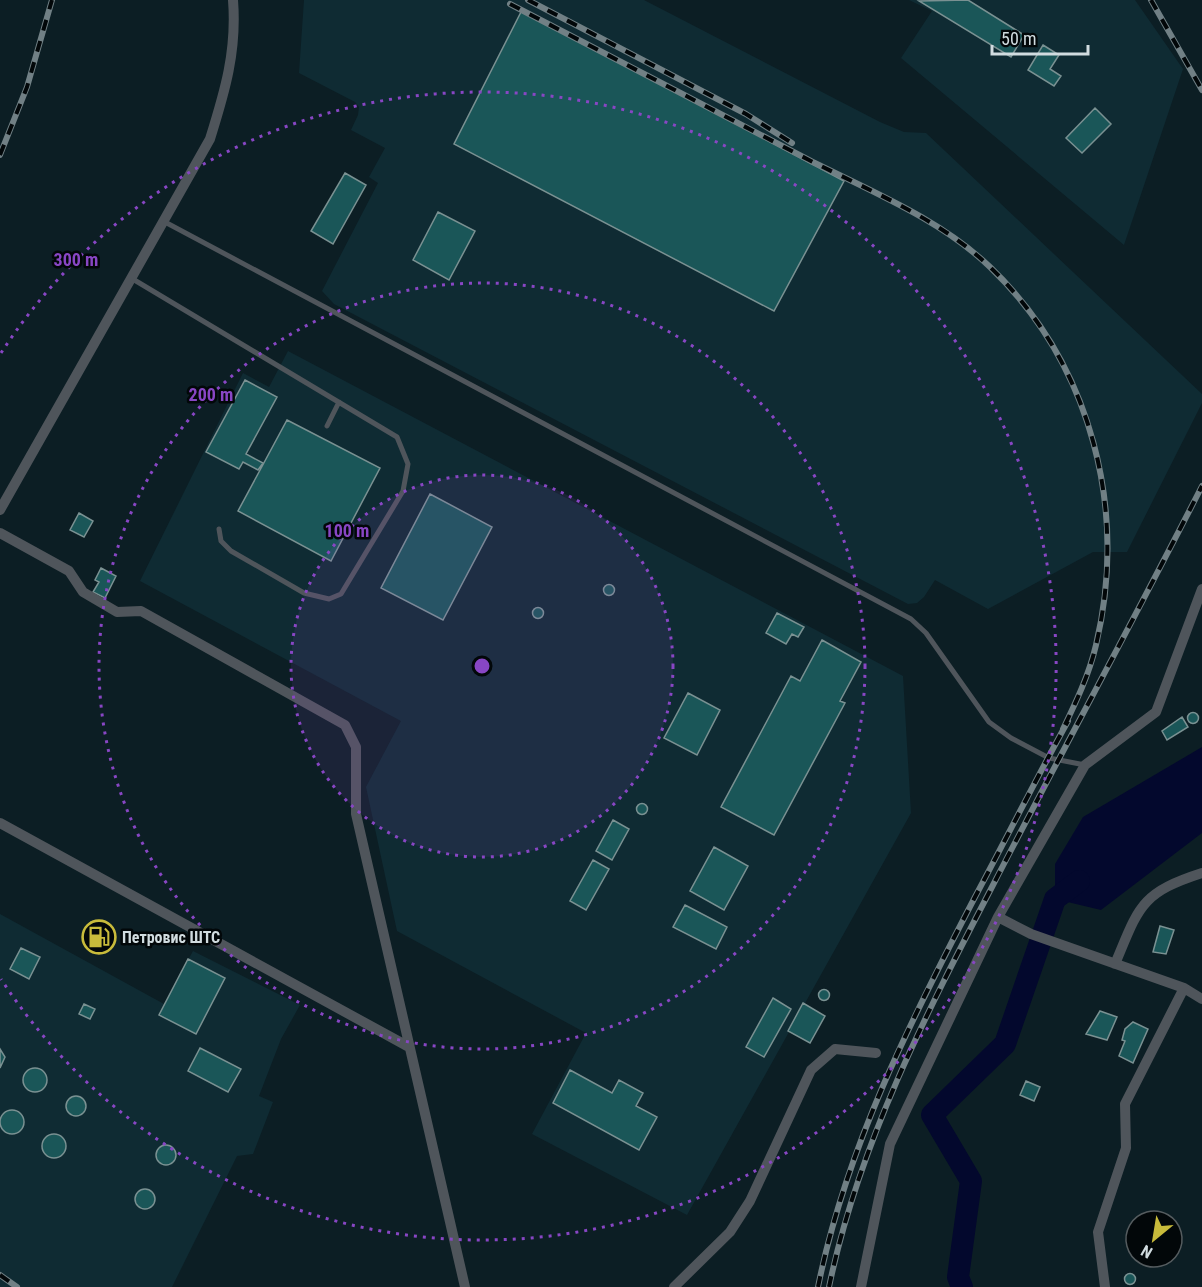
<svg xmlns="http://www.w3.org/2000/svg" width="1202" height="1287" viewBox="0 0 1202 1287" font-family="'Roboto Condensed',sans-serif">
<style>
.built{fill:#0f2b33}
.water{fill:#03082d}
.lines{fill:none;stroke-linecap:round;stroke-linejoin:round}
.river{stroke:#03082d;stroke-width:22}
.building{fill:#1a5658;stroke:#7a9192;stroke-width:1.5}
.lane{stroke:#4f555b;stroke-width:5}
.street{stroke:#4f555b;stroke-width:10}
.rail-casing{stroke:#718085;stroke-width:6}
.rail{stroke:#020709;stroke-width:4;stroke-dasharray:11;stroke-linecap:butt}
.ring{fill:none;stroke:#8846c4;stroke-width:3;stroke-dasharray:3 6}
.labels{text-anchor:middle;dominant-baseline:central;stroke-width:5;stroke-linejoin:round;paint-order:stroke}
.poi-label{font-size:16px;font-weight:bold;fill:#d1dce0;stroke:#020709;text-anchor:start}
.centre{fill:#8846c4;stroke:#020709;stroke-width:3}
.ring-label{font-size:18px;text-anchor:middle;font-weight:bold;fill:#8846c4;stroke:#020709;stroke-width:5;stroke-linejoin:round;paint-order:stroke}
</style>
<rect width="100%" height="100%" fill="#0c1e24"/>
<path class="built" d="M304,0H644L880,122L904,132L926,133L1202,394V403L1127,552H1093L988,609L935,580L924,597L917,603L908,604L334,304L322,291L378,183L369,177L385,148L351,130L358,115L359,107L355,102L299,73Z
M909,0H1135L1183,69L1124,245L901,58L932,11Z
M288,351L903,676L911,813L687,1215L532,1134L586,1033L397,931L366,787L401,721L140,581L243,373L269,387Z
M0,914L164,1004L193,951L300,1005L281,1039L259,1096L273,1102L253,1154L237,1156L172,1287H0Z"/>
<path class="water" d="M1202,747V833L1101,910L1055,899V864L1083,817Z"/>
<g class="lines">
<path class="river" d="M962,1287L958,1277L971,1181L932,1115L1005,1044L1055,899L1079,881"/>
</g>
<path class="building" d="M968,0L1024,35L1011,57L919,1Z
M522,10L844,181L774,311L454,144Z
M1043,45L1059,55L1050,69L1061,76L1054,86L1028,70Z
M1095,108L1111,124L1082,153L1066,138Z
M345,173L366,185L333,244L311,231Z
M438,212L475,231L449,280L413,260Z
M245,380L277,397L246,454L263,463L258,470L243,462L239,469L206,452Z
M287,420L380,468L331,561L238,511Z
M430,494L492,527L443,620L381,588Z
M79,513L93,521L84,537L70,530Z
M101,568L116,576L105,598L93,592L99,582L95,580Z
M603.5 590a5.5 5.5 0 1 1 11 0a5.5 5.5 0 1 1-11 0Z
M532.5 613a5.5 5.5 0 1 1 11 0a5.5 5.5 0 1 1-11 0Z
M777,613L804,627L798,637L792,634L786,644L766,633Z
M822,640L861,662L840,701L845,703L774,835L721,807L791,676L800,681Z
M688,693L720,710L697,755L664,738Z
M1187.5 718a5.5 5.5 0 1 1 11 0a5.5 5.5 0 1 1-11 0Z
M1182,717L1188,727L1167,740L1162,731Z
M636.5 809a5.5 5.5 0 1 1 11 0a5.5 5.5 0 1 1-11 0Z
M613,820L629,829L612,860L596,851Z
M714,847L748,866L724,910L690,891Z
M593,860L609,869L586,910L570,901Z
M685,905L727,927L716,949L673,927Z
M91,922L113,934L106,947L84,935Z
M1160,926L1174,930L1166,954L1153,952Z
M21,948L40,957L29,979L10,969Z
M188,959L225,978L196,1034L159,1015Z
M818.5 995a5.5 5.5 0 1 1 11 0a5.5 5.5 0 1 1-11 0Z
M773,998L791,1009L764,1057L746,1047Z
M803,1003L825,1016L810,1043L788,1031Z
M84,1004L95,1009L90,1019L79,1014Z
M1100,1011L1117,1017L1107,1040L1086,1034Z
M1133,1022L1148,1029L1133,1063L1119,1056L1125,1041L1122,1040L1125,1029Z
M200,1048L241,1069L228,1092L188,1071Z
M0,1049L5,1057L0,1068Z
M23 1080a12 12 0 1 1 24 0a12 12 0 1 1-24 0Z
M570,1070L612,1093L619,1080L643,1093L636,1106L657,1117L639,1150L553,1103Z
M1026,1081L1040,1087L1034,1101L1020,1095Z
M66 1106a10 10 0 1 1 20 0a10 10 0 1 1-20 0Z
M0 1122a12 12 0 1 1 24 0a12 12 0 1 1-24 0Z
M42 1146a12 12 0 1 1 24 0a12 12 0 1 1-24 0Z
M156 1155a10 10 0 1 1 20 0a10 10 0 1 1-20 0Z
M135 1199a10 10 0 1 1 20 0a10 10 0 1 1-20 0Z
M1124.5 1279a5.5 5.5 0 1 1 11 0a5.5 5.5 0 1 1-11 0Z"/>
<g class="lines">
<path class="lane" d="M163,221L911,619L926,633L989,722L1011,738L1049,758L1085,765
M131,278L397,437L408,464L403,491L341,594L329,599L304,593L231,551L221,541L219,529
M327,426L339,402"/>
<path class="street" d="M0,510L210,139C225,91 237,51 233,0
M0,533L69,571L83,592L117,612L141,611L345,725L356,747V814L465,1287
M0,823L409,1047
M998,917L1031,934L1184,988L1202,999
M1115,964C1139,907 1140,893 1202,873
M674,1287L730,1232L750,1201L811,1070L835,1049L876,1053
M861,1287L890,1144L998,917L1085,765L1156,712L1202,589
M1105,1287L1098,1232L1126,1148L1125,1104L1184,988"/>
<defs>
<path id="rail" d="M528,0L746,114L792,143
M1151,0L1202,90
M510,4C610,56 709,108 809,160C870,191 940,219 990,267C1092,365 1128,510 1096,645C1089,675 1076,702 1063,729
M0,155L27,87L52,0
M0,1275L17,1287
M818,1287C846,1148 910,1022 975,897C1006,839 1036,779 1068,721
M829,1287C859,1143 926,1014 993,885C1062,751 1134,620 1202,486"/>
</defs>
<use href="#rail" class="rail-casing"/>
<use href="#rail" class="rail"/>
</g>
<circle cx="482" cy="666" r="191" fill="#8846c4" fill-opacity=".12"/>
<g class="ring">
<circle cx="482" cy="666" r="191"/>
<circle cx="482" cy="666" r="383"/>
<path d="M1 353A574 574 0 1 1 1 979"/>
</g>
<defs>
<symbol id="fuel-ring" viewBox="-11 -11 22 22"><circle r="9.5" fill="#020709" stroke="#c8bb3b" stroke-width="1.5"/><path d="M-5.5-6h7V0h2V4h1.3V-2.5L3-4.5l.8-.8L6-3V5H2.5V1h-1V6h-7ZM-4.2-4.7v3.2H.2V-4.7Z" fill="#c8bb3b"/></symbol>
</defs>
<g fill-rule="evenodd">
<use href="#fuel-ring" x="80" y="918" width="38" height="38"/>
</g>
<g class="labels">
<g class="poi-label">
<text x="122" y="937">Петровис ШТС</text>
</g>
</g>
<circle cx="482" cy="666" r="9" class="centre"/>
<g class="ring-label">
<text x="76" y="266">300 m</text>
<text x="211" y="401">200 m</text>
<text x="347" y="537">100 m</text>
</g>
<g transform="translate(1154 1239) rotate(210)"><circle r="28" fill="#020709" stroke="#555c5f" stroke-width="1.5"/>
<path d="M0-4.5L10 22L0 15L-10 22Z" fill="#c8bb3b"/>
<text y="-9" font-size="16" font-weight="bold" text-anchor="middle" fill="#d1dce0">N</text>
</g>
<path d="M992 45v9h96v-9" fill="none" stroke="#d1dce0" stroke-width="3"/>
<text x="1001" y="45" font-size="18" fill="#d1dce0" stroke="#020709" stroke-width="4.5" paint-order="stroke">50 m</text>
</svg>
